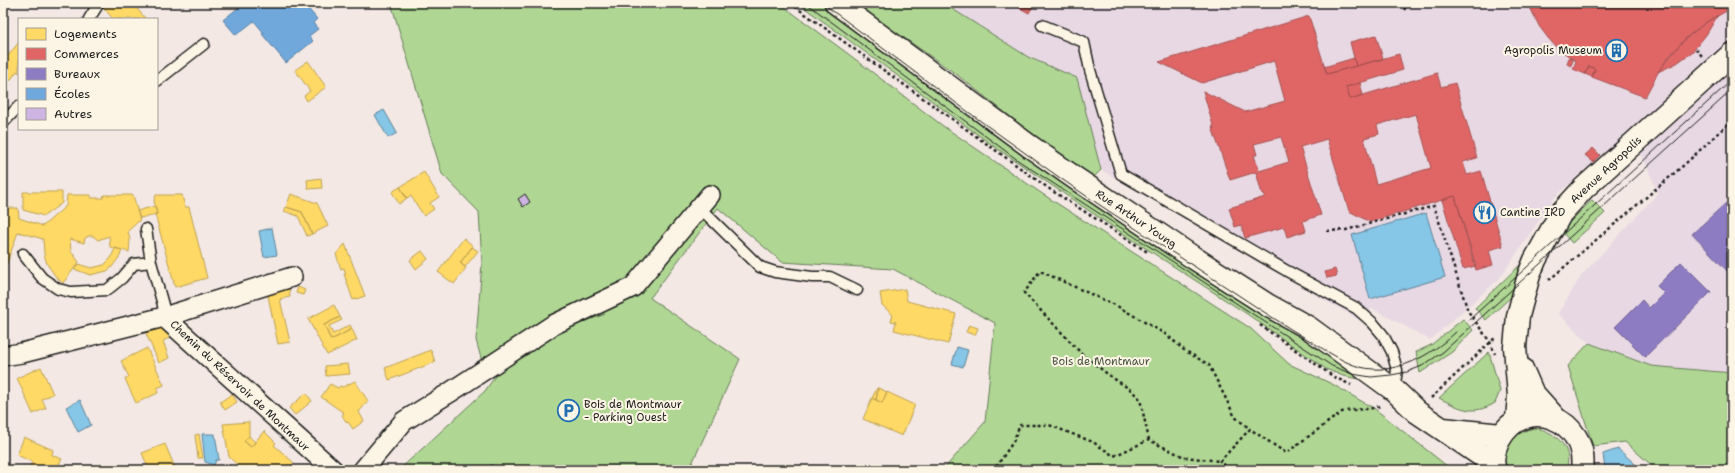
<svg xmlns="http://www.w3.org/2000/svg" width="1735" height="473" viewBox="0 0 1735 473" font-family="'Shantell Sans',sans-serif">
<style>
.built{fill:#e8d8e3}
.green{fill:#afd793;stroke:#667a58}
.water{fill:#86c6e7;stroke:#5c8296}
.homes{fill:#ffd966;stroke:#bba050}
.shops{fill:#e06666;stroke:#a55050;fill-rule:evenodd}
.offices{fill:#8e7cc3;stroke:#6c5f91}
.schools{fill:#6fa8dc;stroke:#567ea2}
.building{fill:#ceb4e2;stroke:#1c1c1c}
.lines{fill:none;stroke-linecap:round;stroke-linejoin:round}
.service-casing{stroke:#1c1c1c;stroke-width:13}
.minor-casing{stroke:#1c1c1c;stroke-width:22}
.tertiary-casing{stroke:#1c1c1c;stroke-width:25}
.path{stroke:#1c1c1c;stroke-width:2.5;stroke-dasharray:3 3;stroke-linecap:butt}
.service{stroke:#fcf5e5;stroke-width:10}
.minor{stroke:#fcf5e5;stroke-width:19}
.tertiary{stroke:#fcf5e5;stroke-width:22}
.tram{stroke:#1c1c1c;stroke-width:1}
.labels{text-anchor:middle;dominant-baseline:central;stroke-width:4;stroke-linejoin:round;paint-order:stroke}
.poi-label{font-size:11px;fill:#1c1c1c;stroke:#fcf5e5;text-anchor:start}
.street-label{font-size:11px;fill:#1c1c1c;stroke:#fcf5e5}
.park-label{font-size:11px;fill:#485440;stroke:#fcf5e5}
</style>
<rect width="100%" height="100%" fill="#f3e8e4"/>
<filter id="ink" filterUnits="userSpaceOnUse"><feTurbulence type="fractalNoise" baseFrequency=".025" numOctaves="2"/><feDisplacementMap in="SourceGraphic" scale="8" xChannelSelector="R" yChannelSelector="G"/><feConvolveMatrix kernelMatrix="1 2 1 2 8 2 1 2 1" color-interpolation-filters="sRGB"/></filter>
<g filter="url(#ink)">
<path class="built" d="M943,3H1732V373L1651,366L1589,343L1558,313L1582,275L1658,193L1631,129L1555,197L1499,279L1430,340L1372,308L1363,322L1101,170L1077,78L1028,57Z"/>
<path class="green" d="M391,3H779L847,53L943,126L1044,195L1250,328L1289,364L1332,384L1375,409L1452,470H943L985,422L995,323L893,269L782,262L718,208L650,298L740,359L689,470H399L485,391L507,359L547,336L605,314L495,355L498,367L487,380L476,340L482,263L479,212L442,174Z
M798,3H828L1374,382L1343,376L1326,369L1247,314L1116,229L992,145Z
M854,3H943L1028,57L1077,78L1101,170L1091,180L956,74Z
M1592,200L1605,213L1572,243L1561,231Z
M1525,260L1512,296L1486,320L1475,308Z
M1463,319L1473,330L1452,352L1420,373L1416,352L1431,345Z
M1589,343L1651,366L1732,373V468L1730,470H1657L1625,442L1593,446L1568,366Z
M1489,352L1500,391L1495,403C1473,416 1461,409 1439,398Z
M1535,428C1555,431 1574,448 1566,470H1505C1499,447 1514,432 1535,428Z"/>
<path class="water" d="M384,110L397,133L388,138L375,115Z
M1426,213L1445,277L1370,299L1352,235Z
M272,228L277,255L264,257L259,231Z
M957,347L968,350L963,367L952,364Z
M80,400L91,425L78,432L66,407Z
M202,434H215L219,460H216L214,465L205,462Z
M1618,449L1642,470H1605L1603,454Z"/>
<path class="homes" d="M107,3H132L146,19H113L103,7Z
M19,42V73L17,71L10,81L3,75L4,62L3,56L7,57Z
M308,61L326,87L307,101L304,96L310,91L295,70Z
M424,172L439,197L430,203L434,209L424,216L411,196L406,198L400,187Z
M321,178L322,188L308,189L307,180Z
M400,187L407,198L399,204L392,192Z
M23,192H62V203L44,216L23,210Z
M291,194L317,203L328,226L312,234L302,212L286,207Z
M67,195H91V198H103L104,195H133L140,220L128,231L130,240L129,252L110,247L109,236L98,240L93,236H89L85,238L84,243L70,239L71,251L79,262L63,283L56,277L47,264L44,254L43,239L18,232L3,274V208H18L19,218L43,226L66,206Z
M156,195H182L185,207H189L207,278L175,287L155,214H157L154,200Z
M155,206L157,214L140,218L137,211Z
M286,207L302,212L312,234L307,236L298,216L284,211Z
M464,238L473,246L460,263L466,268L454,284L438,272Z
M345,244L365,296L353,300L344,274H346L344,268L341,269L336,254Z
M472,247L478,251L465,267L460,263Z
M115,248L122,250L120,256L112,267L107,271L90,275L74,269L78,264L91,268L104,265L111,258Z
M422,251L428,259L416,269L410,260Z
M289,287L290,297L280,299L290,342L278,344L267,291Z
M298,287L305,290L303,295L296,293Z
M905,289L907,301L956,314L948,344L894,330L896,322L891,321L893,315L882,305L880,293Z
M334,305L340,317L324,325L331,340L352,329L357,340L327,355L308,319Z
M340,317L342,320L329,326L333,334L350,325L352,329L331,340L324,325Z
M162,324L175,335L163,341L169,358L159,363L144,329Z
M969,325L978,328L975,335L966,332Z
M147,348L164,385L157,388L158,393L136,403L125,379L129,377L121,361Z
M431,350L435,362L389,380L385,368Z
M348,364L350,374L326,376L325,366Z
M41,367L53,394L42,399L46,408L33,414L17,378Z
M355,381L368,401L359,412L364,421L353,429L348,422L347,423L342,415L344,413L321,397L330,384L338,388L340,386L343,387Z
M877,388H878L876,400L872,398Z
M878,388L887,392L882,403L876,400Z
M887,392L915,405L902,436L863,419L872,398L882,403Z
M306,393L312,401L295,415L289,408Z
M232,394L237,402L225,410L220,402Z
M249,422V436L244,441L251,447L264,431L276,443L274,445L294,463L287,470H243L229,457L223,424Z
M199,434L203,458H198L195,435Z
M249,436L255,442L251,447L244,441Z
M24,437L53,450L52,455L62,459L58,466L60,467L59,470H31L30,466L32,462L17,455Z
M165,444L176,470H149L142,453Z"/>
<path class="shops" d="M1015,3H1035L1029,13L1014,5Z
M1528,3H1732V8L1705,23L1682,42L1660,69L1645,97L1592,77L1595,69L1589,66L1585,74L1573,69L1576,61L1557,48L1548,38L1539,26Z
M1718,15L1706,35L1692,52L1677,63L1658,72L1667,59L1687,37L1705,23Z
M1309,16L1327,74L1399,54L1403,70L1346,87L1350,99L1437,73L1441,87L1455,83L1477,158L1463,162L1467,175L1481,171L1503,246L1489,250L1493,265L1476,270L1455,196L1370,222L1349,211L1327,139L1300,147L1321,215L1303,221L1306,231L1287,237L1284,227L1245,238L1241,225L1235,227L1229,208L1265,197L1264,193L1262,194L1256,172L1230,180L1212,127L1214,129L1203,91L1245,112L1285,101L1274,61L1202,83L1159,62ZM1416,114L1431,168L1376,184L1364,138L1379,134L1377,125ZM1281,137L1289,162L1259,171L1254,155H1257L1254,144Z
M1376,35L1383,59L1356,66L1350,42Z
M1569,57L1573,60L1571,66L1567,64Z
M1354,58L1356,66L1327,74L1324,67Z
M1589,66L1595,69L1592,77L1585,74Z
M1360,83L1363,95L1350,99L1346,87Z
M1593,148L1600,155L1593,162L1585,155Z
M1455,196L1476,266L1463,269L1442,200Z
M1335,269L1337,276L1327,278L1325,272Z"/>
<path class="offices" d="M1726,203L1732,210V276L1692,234Z
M1681,262L1711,292L1645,357L1615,327L1642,300L1649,308L1664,293L1657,286Z"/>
<path class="schools" d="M244,3H300L298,5L302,9L306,6L317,19L313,23L318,29L309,36L313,41L286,63L262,34L264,33L254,21L236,35L223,20Z"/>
<path class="building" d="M525,194L530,202L523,207L518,199Z"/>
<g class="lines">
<defs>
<path id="service" d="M89,19L99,3
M1042,25L1084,42L1090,70L1121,174L1287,271L1356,308L1373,323L1383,335L1392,352L1397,370L1394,390
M157,81L204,44
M3,123L19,106
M700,208L760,267L775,272L812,277H830L857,290
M146,229L151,262
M23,254L42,278L58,289L71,292L107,290L122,278L134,264L151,262L163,305L164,317"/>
<path id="minor" d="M164,317L292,277
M3,356L22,353L164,317L333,470
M363,470L404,421L449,393L553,325L633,287L710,195"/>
<path id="tertiary" d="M836,3L1028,145L1075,178L1194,258L1269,306L1309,328L1394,390L1417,412L1482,456L1494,467
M1522,369L1532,392L1557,420
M1517,419L1519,396L1515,347L1518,316L1529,275L1535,260L1561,213L1584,188L1732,54
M1443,429L1501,435
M1495,470C1491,460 1494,450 1499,440C1524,393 1589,418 1582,470"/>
</defs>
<use href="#service" class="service-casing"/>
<use href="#minor" class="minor-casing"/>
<use href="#tertiary" class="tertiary-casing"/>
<path class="path" d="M790,3L1051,190L1149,253
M1404,10L1408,3
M1696,49L1702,56
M1327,231L1346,230L1434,206L1468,311L1490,342L1495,354
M1549,280L1684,165L1732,120
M1260,325L1334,377L1351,385
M1431,398L1496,337
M1149,440L1140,399L1131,390L1110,376L1082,354L1024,293L1040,271L1117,306L1167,335L1184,350L1209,365L1235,417L1250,429
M478,470L492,466L506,470
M1001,470L996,467L1013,442L1020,425H1049L1093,442L1114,456L1149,440L1184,457L1220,461
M1229,470L1220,461L1250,429L1286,453L1342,412C1355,408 1370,411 1382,405"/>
<use href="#service" class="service"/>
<use href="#minor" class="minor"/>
<use href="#tertiary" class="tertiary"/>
<path class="tram" d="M806,3L1019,161L1332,366L1352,374L1371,377L1391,375L1407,372L1422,366L1443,352L1732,90
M822,3C894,56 965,111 1039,163C1100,207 1163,246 1226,287C1255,306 1283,325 1312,342C1327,351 1342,362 1360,367C1396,376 1430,356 1456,332
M1469,320L1732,80"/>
</g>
</g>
<defs>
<symbol id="building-ring" viewBox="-11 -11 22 22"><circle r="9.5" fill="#fcf5e5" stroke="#1f6fb2" stroke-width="1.5"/><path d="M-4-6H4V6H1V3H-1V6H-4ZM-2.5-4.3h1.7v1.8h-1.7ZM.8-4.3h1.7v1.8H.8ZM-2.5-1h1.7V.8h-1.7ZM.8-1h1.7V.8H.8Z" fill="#1f6fb2"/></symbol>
<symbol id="restaurant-ring" viewBox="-11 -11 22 22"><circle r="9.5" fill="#fcf5e5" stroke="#1f6fb2" stroke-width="1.5"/><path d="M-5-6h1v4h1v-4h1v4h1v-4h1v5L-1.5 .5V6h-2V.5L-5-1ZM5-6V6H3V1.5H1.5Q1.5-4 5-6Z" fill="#1f6fb2"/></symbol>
<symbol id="parking-ring" viewBox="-11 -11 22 22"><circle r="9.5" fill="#fcf5e5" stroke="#1f6fb2" stroke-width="1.5"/><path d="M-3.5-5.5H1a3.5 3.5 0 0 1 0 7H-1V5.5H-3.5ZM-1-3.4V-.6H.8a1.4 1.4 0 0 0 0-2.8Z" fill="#1f6fb2"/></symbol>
</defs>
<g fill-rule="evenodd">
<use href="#building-ring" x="1604" y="38" width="25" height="25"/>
<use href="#restaurant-ring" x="1472" y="200" width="25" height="25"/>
<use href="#parking-ring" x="556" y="398" width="25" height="25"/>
</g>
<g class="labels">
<g class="poi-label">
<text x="1602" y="50" text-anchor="end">Agropolis Museum</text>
<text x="1500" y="212">Cantine IRD</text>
<text x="584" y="404">Bois de Montmaur<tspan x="584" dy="13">- Parking Ouest</tspan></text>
</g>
<g class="street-label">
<text transform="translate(1606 170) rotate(-43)">Avenue Agropolis</text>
<text transform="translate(1136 219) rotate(34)">Rue Arthur Young</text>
<text transform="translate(240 386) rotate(43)">Chemin du Réservoir de Montmaur</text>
</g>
<g class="park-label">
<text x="1101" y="361">Bois de Montmaur</text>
</g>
</g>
<rect width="1735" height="473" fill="none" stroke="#fcf5e5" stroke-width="16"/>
<rect x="8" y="8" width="1719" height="457" fill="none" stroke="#1c1c1c" stroke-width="1.5" filter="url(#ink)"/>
<rect x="18" y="18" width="140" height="112" fill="#fcf5e5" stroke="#a29e95"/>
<rect x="26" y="28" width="20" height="12" fill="#ffd966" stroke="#a29e95"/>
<text x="54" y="38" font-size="12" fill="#1c1c1c">Logements</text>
<rect x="26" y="48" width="20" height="12" fill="#e06666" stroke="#a29e95"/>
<text x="54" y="58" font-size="12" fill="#1c1c1c">Commerces</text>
<rect x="26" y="68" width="20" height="12" fill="#8e7cc3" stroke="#a29e95"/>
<text x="54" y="78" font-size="12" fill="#1c1c1c">Bureaux</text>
<rect x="26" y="88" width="20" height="12" fill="#6fa8dc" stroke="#a29e95"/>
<text x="54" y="98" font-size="12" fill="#1c1c1c">Écoles</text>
<rect x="26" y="108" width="20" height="12" fill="#ceb4e2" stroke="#a29e95"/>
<text x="54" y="118" font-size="12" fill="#1c1c1c">Autres</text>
</svg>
